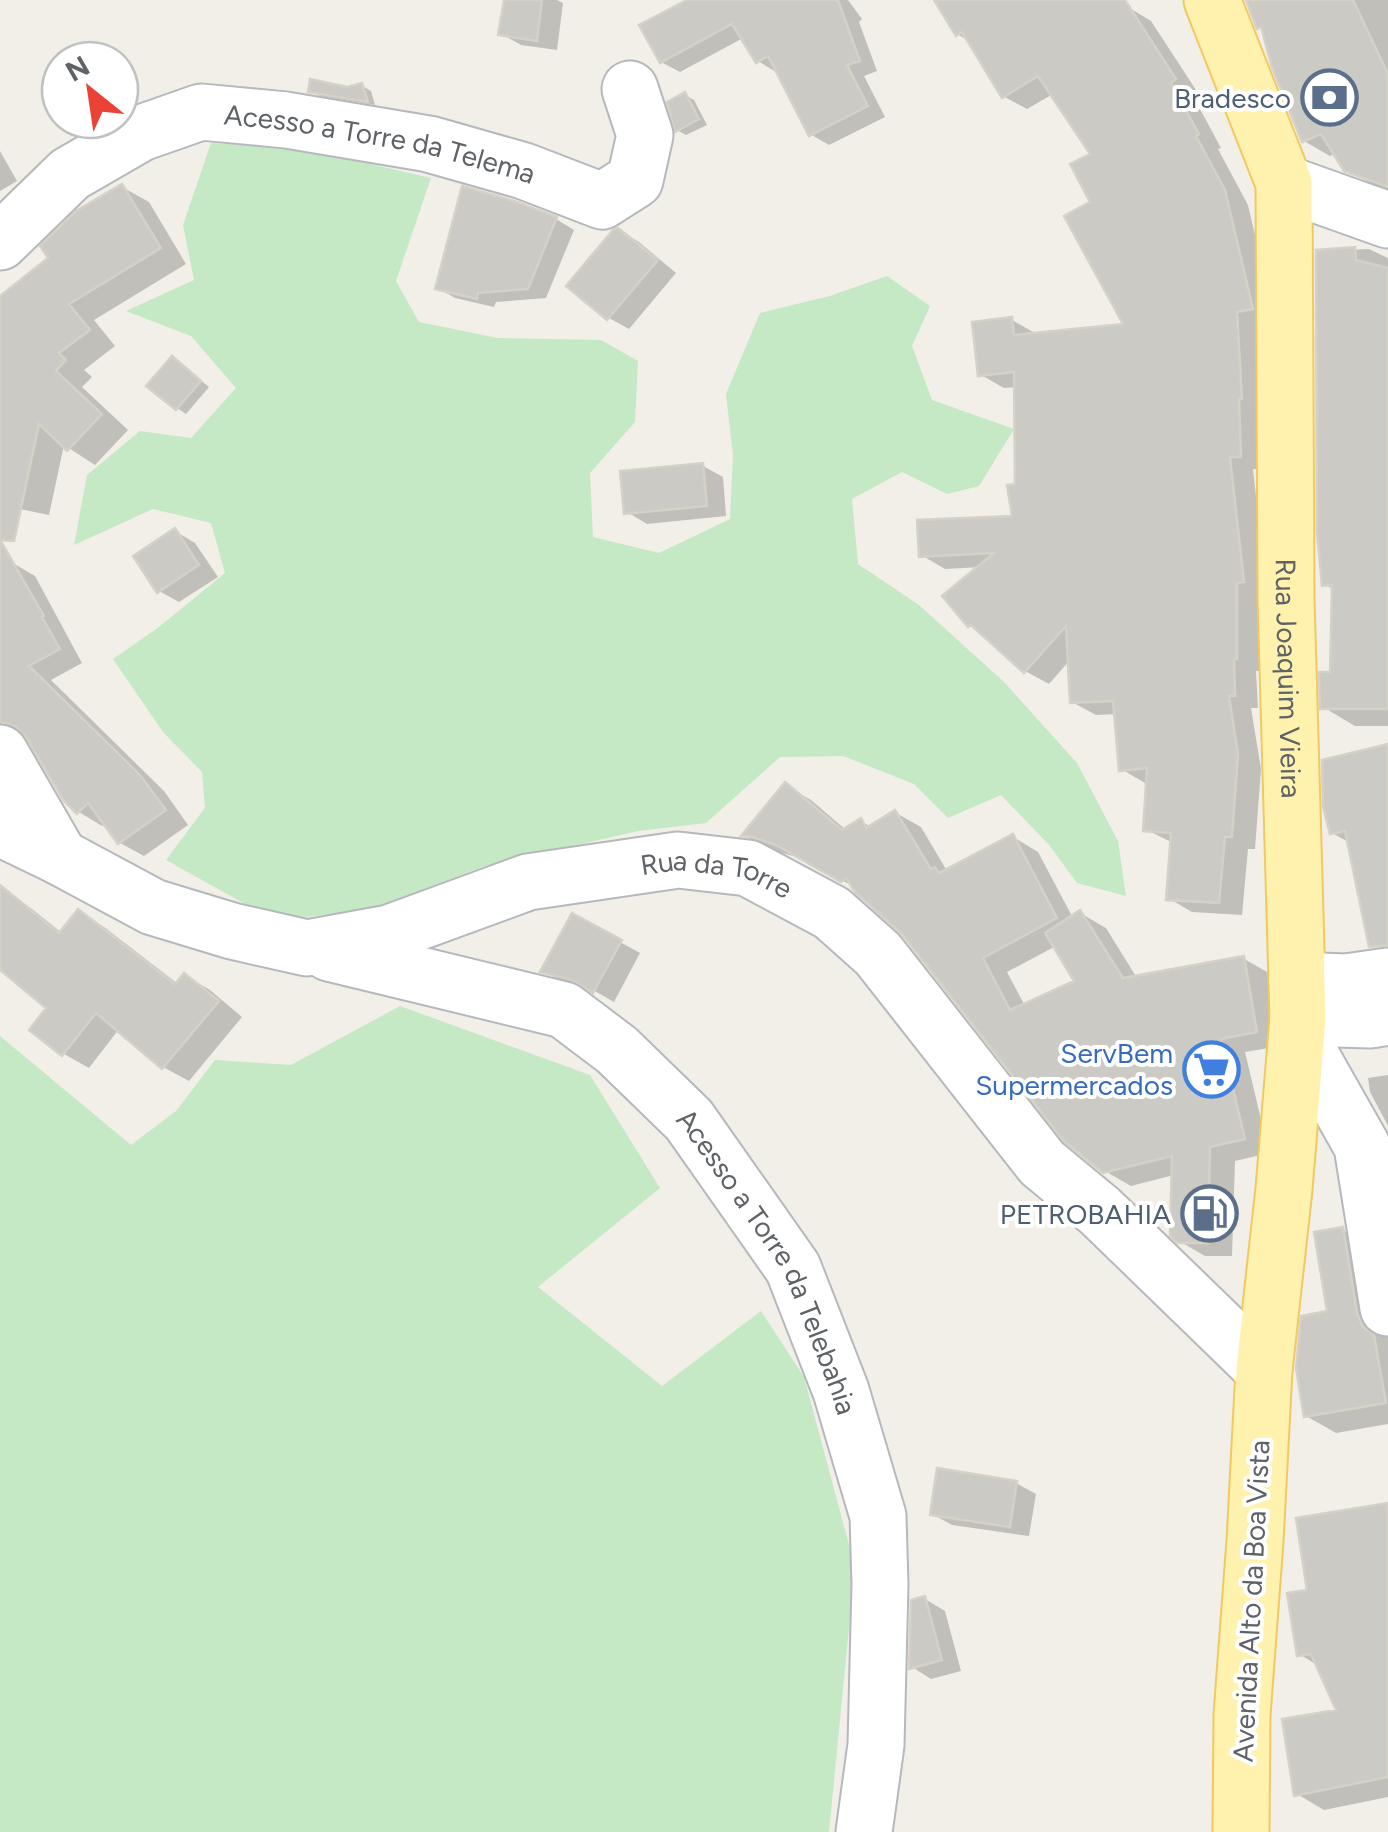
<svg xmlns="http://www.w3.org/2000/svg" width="1388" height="1832" viewBox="0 0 1388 1832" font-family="Figtree,sans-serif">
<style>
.green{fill:#c5e8c5}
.shadow{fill:#0003;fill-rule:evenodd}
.building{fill:#cccac5;stroke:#d6d1c6;stroke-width:2.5}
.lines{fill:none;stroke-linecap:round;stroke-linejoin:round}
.minor-casing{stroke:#b5b8bc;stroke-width:59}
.major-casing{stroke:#f2c960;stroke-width:59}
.minor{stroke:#fff;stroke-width:55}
.major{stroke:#fff2af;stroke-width:55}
.labels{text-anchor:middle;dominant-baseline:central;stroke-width:8;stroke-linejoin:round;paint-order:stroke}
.service-label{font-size:28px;fill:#4e5e75;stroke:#fff;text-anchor:end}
.street-label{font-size:28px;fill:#5f6368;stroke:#fff}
.shop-label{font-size:28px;fill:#366cbe;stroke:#fff;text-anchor:end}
</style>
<rect width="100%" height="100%" fill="#f1efe8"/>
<path class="green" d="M211,143L305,149L431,178L396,281L419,322L498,338L601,340L638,361L635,422L590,473L593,537L659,553L730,519L733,456L726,394L760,313L830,296L887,276L930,306L912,346L932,400L1014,429L979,486L947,494L902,472L852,499L858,564L919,605L1004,682L1077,763L1118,841L1126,896L1077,883L1050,846L1001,795L948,818L914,784L843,756L780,757L706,823L638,831L482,867L369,909L299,918L245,904L166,860L205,808L202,772L163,732L113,659L159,627L225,573L211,523L153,509L74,545L87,475L140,431L191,438L236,388L191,336L126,311L194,280L183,225Z
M400,1006L590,1075L660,1188L538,1287L662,1386L761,1311L804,1377L855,1567L829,1832H0V1036L131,1145L176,1111L215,1060L291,1065Z"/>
<path class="shadow" d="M506,0H557L563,3L557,50L521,45L501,34Z
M704,0H848L862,19L859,22L877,71L864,76L885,117L829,145L810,134L776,72L758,61L743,38L680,72L661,62Z
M941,0H1066L1128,7L1151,21L1198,93L1193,96L1221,148L1218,149L1248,205L1275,321L1264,469H1253L1267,595L1259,596L1260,671H1256L1258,708H1251L1261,769L1255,849H1248L1242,915L1192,912L1168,898L1173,843L1145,829L1148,782L1145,783L1121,769L1117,714L1096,715L1072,702L1070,660L1049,684L1025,671L984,633L970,625L982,567L945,569L921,555L1014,518L1017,486V387L1004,388L981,375L1012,320L1035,333L1127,326L1093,203L1094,155L1053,94L1027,109L1003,96L971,42L957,34Z
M1248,0H1388V190L1373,185L1346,169L1336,153L1330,156L1304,141L1265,31L1259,27Z
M362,86L371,91L375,105L320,96L311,91L347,89Z
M685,95L694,100L707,125L686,135L677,130Z
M0,151L17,181L0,191Z
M122,187L149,202L186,264L94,320L115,346L84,370L92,377L82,387L128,430L95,465L64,445L49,515L0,505V299L51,259Z
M556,219L574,230L546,298L496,302L494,307L455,298L438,288Z
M618,230L639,242L676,273L629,329L609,318Z
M1369,249L1388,258V726H1355L1323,707L1332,675L1335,590L1325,585L1319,251Z
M182,365L209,387L186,414L177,408Z
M703,466L723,477L726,516L647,524L627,512Z
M175,531L195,543L218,577L179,602L159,591Z
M11,562L35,576L82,663L51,680L164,791L188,825L144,856L120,843L106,823L102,826L79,812L27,734L13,737L0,730V564Z
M1388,747V926L1350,843L1332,833Z
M786,786L811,800L846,830L861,821L872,828L896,813L921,827L947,871L1013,837L1038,852L1073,918L1080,913L1106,928L1137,978L1244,959L1269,973L1281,1046L1245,1052L1269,1153L1235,1161L1232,1256H1205L1179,1241L1174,1175L1131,1186L1105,1171L901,929L856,888L804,859L768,849L744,835ZM1056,946L1078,982L1025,1006L1007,972Z
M0,885L6,893L32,909L62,933L78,912L104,927L178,984L185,976L210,990L242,1017L189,1081L163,1067L119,1029L89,1068L64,1054L50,1008L0,966Z
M620,942L640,953L614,1002L593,990L563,982L544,971Z
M1388,1075V1126L1370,1092L1368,1078Z
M1343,1230L1373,1247L1388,1335V1424L1336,1433L1306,1416L1330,1313Z
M1016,1483L1036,1494L1029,1536L952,1525L932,1514Z
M1388,1505V1797L1324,1810L1297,1794L1339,1712L1319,1666L1299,1654L1310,1592Z
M925,1599L945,1611L961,1671L931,1679L912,1667Z"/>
<path class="building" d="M504,0H542L537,41L498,35Z
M687,0H838L860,61L847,65L868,106L809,136L768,56L756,63L732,24L660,63L639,25Z
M934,0H1125L1176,79L1171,83L1199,134L1196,136L1225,190L1253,309L1237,312L1242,399H1239L1241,457H1230L1244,582L1237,583V659H1234L1235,696H1229L1238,754L1232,837H1225L1219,903L1166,900L1171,833L1143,831L1147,768L1119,771L1113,701L1070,703L1066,626L1024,673L971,625L968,627L942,596L994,553L919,557L917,520L1012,516L1007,485L1015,484L1014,372L978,376L972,322L1012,317L1014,335L1123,324L1064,216L1090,202L1070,164L1090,154L1038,76L1002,98L962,32L956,36Z
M1246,0H1353L1388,74V187L1344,171L1321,134L1302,142L1272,67L1261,27L1257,29Z
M310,79L347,87L362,83L368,102L308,92Z
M685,92L699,119L675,132L667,102Z
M122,184L161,248L69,304L90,330L59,353L66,360L56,371L102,414L67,451L39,424L14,541L0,540V296L48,258L40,246L76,211Z
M462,186L514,201L557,217L528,289L478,293L477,299L435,289Z
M618,228L658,260L607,320L566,286L613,230Z
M1355,247L1356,260L1388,268V709H1320L1319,672H1330L1332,585L1322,586L1317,532L1316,250Z
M172,356L201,381L176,410L146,386Z
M703,463L707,506L624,514L620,471Z
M175,528L199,565L157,593L133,556Z
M0,540L44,616L42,617L60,649L29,666L140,775L166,810L118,844L88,803L77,814L64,801L26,737L15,726L0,722Z
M1388,744V945L1369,947L1345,831L1330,834L1323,806L1322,760Z
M785,782L842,830L861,818L866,828L895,810L931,869L935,867L939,873L1013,834L1057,918L983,958L1010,1010L1074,981L1045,933L1080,910L1123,978L1244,956L1257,1032L1221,1039L1245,1139L1210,1147L1208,1243H1178L1170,1236L1172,1156L1103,1173L1064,1141L902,934L855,892L846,878L841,882L776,845L752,837L741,836Z
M0,885L59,933L78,909L175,984L184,973L219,1001L162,1069L96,1013L62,1056L29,1030L46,1008L0,970Z
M572,913L622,940L593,993L572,980L540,972Z
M1343,1227L1357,1313L1363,1327L1374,1335L1386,1403L1304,1417L1296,1368L1301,1316L1327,1311L1314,1232Z
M937,1468L1017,1481L1010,1527L930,1515Z
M1388,1503V1777L1294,1796L1282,1719L1336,1710L1311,1654L1297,1656L1287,1593L1307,1590L1296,1518Z
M925,1596L942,1660L909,1669L911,1600Z"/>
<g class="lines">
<defs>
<g id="minor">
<path d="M1284,183L1388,220"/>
<path id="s1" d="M0,242L70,174L141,133L201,112L286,120L429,144L524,171L602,201L635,180L645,135L630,89"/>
<path d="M0,753L60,857"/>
<path id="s2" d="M0,828L60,857L153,907L232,931L307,948L389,933L528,882L678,860L748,868L832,913L878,954L1042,1163L1100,1211L1264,1370"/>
<path id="s3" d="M329,953L564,1010L617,1050L689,1120L793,1268L841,1391L878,1516L880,1584L876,1745L864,1832"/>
<path d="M1297,980L1346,982L1388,976"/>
<path d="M1298,1018L1371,1020L1388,1017"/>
<path d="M1298,1033L1362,1146L1388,1308"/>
</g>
<g id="major">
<path id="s4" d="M1212,0L1284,183L1286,598L1298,1018L1284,1189L1264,1370L1255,1541L1242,1715L1241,1832"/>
</g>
</defs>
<use href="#minor" class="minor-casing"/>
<use href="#major" class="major-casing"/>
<use href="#minor" class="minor"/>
<use href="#major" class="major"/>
</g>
<defs>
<symbol id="bank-ring" viewBox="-11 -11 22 22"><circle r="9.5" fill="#fff" stroke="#5c6f8a" stroke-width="1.5"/><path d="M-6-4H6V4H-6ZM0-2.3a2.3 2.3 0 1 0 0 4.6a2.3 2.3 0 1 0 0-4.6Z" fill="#5c6f8a"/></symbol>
<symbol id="supermarket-ring" viewBox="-11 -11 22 22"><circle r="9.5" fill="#fff" stroke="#3f7fe0" stroke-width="1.5"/><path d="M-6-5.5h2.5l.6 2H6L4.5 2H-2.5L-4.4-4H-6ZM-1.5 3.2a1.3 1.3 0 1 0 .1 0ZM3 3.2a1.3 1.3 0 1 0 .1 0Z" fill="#3f7fe0"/></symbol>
<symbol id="fuel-ring" viewBox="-11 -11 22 22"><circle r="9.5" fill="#fff" stroke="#5c6f8a" stroke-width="1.5"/><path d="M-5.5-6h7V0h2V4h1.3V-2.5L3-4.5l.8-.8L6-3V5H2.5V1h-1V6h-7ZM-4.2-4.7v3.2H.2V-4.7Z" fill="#5c6f8a"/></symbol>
</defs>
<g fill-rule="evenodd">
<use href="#bank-ring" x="1298" y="66" width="63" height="63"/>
<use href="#supermarket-ring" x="1180" y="1038" width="63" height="63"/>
<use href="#fuel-ring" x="1178" y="1182" width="63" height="63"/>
</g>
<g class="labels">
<g class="service-label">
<text x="1291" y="98">Bradesco</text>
<text x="1171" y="1214">PETROBAHIA</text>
</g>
<g class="street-label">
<text stroke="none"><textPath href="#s1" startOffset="425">Acesso a Torre da Telema</textPath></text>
<text stroke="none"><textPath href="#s4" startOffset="692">Rua Joaquim Vieira</textPath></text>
<text stroke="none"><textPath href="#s2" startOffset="755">Rua da Torre</textPath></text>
<text stroke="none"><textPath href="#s3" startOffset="572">Acesso a Torre da Telebahia</textPath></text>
<text transform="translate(1251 1601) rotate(-87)">Avenida Alto da Boa Vista</text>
</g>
<g class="shop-label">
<text x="1173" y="1053">ServBem<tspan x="1173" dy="32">Supermercados</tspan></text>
</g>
</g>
<g transform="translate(90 90) rotate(330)"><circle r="48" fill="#ffffff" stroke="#bfc1c3" stroke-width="2.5"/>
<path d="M0-8L18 38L0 25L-18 38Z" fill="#ea4335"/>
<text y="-15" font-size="28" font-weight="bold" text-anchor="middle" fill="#5f6368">N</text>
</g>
</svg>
